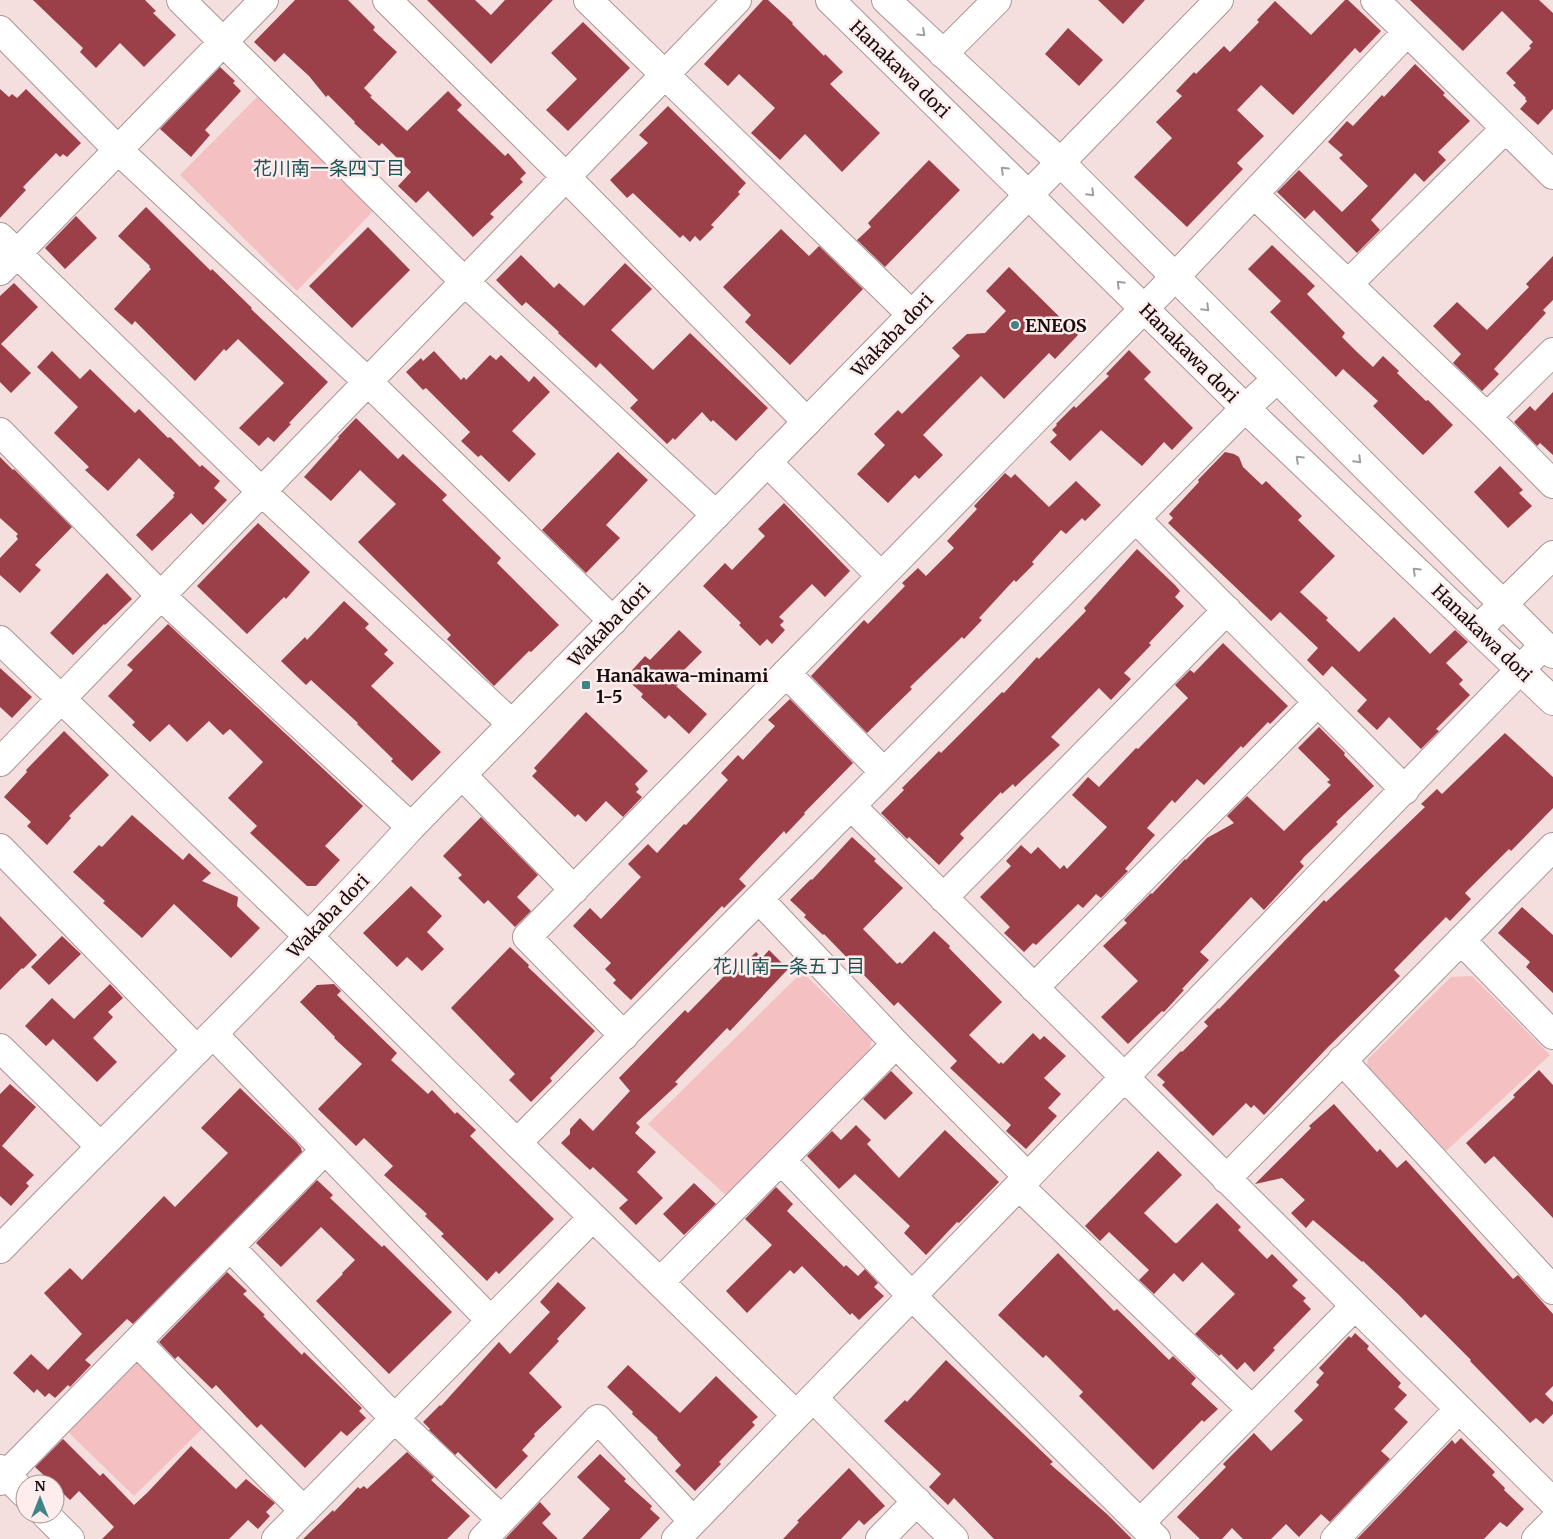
<svg xmlns="http://www.w3.org/2000/svg" width="1553" height="1539" viewBox="0 0 1553 1539" font-family="Merriweather,'Noto Sans JP',serif">
<style>
.green{fill:#f5c0c1}
.building{fill:#9b3f48}
.lines{fill:none;stroke-linecap:round;stroke-linejoin:round}
.minor-casing{stroke:#aa9495;stroke-width:30}
.tertiary-casing{stroke:#aa9495;stroke-width:30}
.minor{stroke:#fff;stroke-width:28}
.tertiary{stroke:#fff;stroke-width:28}
.oneway{stroke:#a19e9e}
.poi-dot{fill:#3d8587;stroke:#ffecec;stroke-width:2}
.labels{text-anchor:middle;dominant-baseline:central;stroke-width:5;stroke-linejoin:round;paint-order:stroke}
.street-label{font-size:18px;fill:#150d0d;stroke:#ffecec}
.poi-label{font-size:18px;font-weight:bold;fill:#150d0d;stroke:#ffecec;text-anchor:start}
.neighbourhood-label{font-size:19px;fill:#195557;stroke:#ffecec}
</style>
<rect width="100%" height="100%" fill="#f5dede"/>
<path class="green" d="M258,96L374,210L297,291L180,175Z
M802,972L872,1039L869,1053L730,1199L648,1124Z
M1472,976L1550,1055L1446,1151L1367,1068L1368,1059L1451,977Z
M124,1363H141L206,1425L134,1496L64,1428Z"/>
<path class="building" d="M33,0H145L156,11L153,13L176,35L144,67L120,43L96,68L80,52L83,48Z
M295,0H348L375,27L373,30L397,52L364,88L372,96L370,97L407,131L448,91L462,105L457,110L505,156L508,153L526,173L520,179L523,182L490,214L494,217L473,237L428,191L416,203L398,186L411,172L382,143L379,146L354,123L355,122L328,95L326,97L309,76L284,53L275,62L254,42Z
M427,0H475L491,15L505,0H553L491,64Z
M763,0H768L793,23L792,24L824,56L825,54L843,72L830,84L880,133L842,172L805,134L780,160L751,133L775,108L739,74L728,86L704,64Z
M1098,0H1145L1123,24Z
M1345,0H1348L1381,31L1360,53L1355,48L1293,115L1261,85L1237,110L1264,136L1237,163L1243,169L1187,227L1134,177L1172,138L1156,122L1182,96L1176,91L1194,72L1196,74L1224,46L1230,52L1259,22L1257,20L1275,1L1311,35Z
M1410,0H1539L1553,13V109L1538,125L1520,109L1527,101L1525,99L1526,98L1513,85L1516,83L1506,73L1531,48L1529,46L1533,42L1502,11L1463,51Z
M583,22L630,68L568,131L546,110L577,79L551,53Z
M1068,28L1103,60L1079,86L1045,54Z
M1415,64L1445,93L1443,95L1470,121L1438,152L1446,160L1424,182L1415,173L1371,220L1380,230L1357,253L1314,210L1305,219L1277,192L1299,170L1342,212L1368,186L1339,158L1343,155L1328,142L1347,121L1353,126L1382,95L1384,97Z
M220,67L235,81L233,83L241,91L205,130L210,135L191,157L160,129Z
M0,89L9,97L12,94L17,98L26,89L81,143L67,157L63,154L60,157L56,153L23,187L26,190L0,218Z
M668,106L746,183L738,192L740,194L711,225L714,227L700,241L695,236L690,242L683,235L680,238L633,193L627,198L610,180L648,143L639,135Z
M929,160L960,190L885,267L857,240L871,227L868,223Z
M146,207L211,271L212,269L252,308L251,309L328,382L289,423L291,424L274,442L268,437L259,446L239,428L284,383L238,339L226,351L224,349L195,381L135,321L132,325L114,309L151,269L149,267L150,266L118,236Z
M76,216L97,238L65,269L45,248Z
M368,227L410,270L352,328L309,286Z
M781,229L809,256L819,246L863,289L790,365L745,322L751,315L723,287Z
M1272,245L1315,286L1307,294L1345,333L1342,337L1357,352L1373,367L1383,356L1399,371L1397,373L1426,401L1428,400L1453,425L1423,455L1373,406L1378,401L1343,369L1336,377L1270,312L1281,301L1248,269Z
M521,255L554,288L559,283L584,306L625,263L652,289L611,330L653,370L690,333L768,408L736,441L713,420L711,422L702,412L675,440L673,438L667,444L630,408L638,400L600,363L596,368L558,333L559,332L526,302L522,306L496,280Z
M1553,256V300L1543,310L1546,313L1494,369L1499,374L1482,391L1453,363L1461,354L1433,326L1457,302L1487,330L1529,287L1526,284Z
M1009,267L1078,335L1055,359L1049,353L1004,399L981,376L923,435L943,455L919,479L915,475L888,503L857,474L885,445L874,434L898,410L902,414L960,356L952,348L967,334L985,333L1006,311L986,291Z
M14,283L38,307L1,344L31,373L11,393L0,382V296Z
M1129,350L1151,372L1144,379L1193,428L1172,450L1164,442L1142,466L1101,430L1070,461L1050,442L1057,435L1052,430L1057,425L1056,424L1074,406L1076,408L1109,376L1106,374Z
M52,351L80,379L90,369L135,413L139,409L168,438L170,437L200,467L202,465L220,481L214,488L227,500L203,525L191,513L152,551L136,535L174,497L173,495L175,493L139,458L108,491L85,470L89,467L54,433L78,407L37,367Z
M434,351L461,380L464,377L466,380L490,355L496,360L501,355L529,382L534,376L550,392L512,431L536,454L509,482L481,455L478,457L461,441L470,432L426,388L423,390L406,372L421,358L423,361Z
M1553,392V455L1540,443L1537,446L1514,422L1530,406L1535,411Z
M356,418L398,459L403,454L447,495L442,500L501,558L497,563L559,625L531,652L529,651L494,686L447,639L451,635L358,542L396,504L360,470L331,501L304,477L339,438L338,437Z
M618,452L648,480L606,525L620,538L586,573L542,530Z
M1225,452L1234,454L1239,457L1243,467L1262,485L1266,481L1302,516L1298,520L1335,556L1300,592L1328,618L1326,620L1359,652L1394,617L1430,654L1455,630L1468,642L1446,663L1463,680L1459,684L1470,695L1436,729L1439,731L1421,749L1389,717L1377,730L1357,711L1367,700L1332,666L1323,676L1307,660L1318,648L1280,612L1271,621L1168,523L1173,518L1169,514L1199,482L1198,480Z
M0,457L13,470L14,469L72,527L35,565L41,570L20,593L0,575V558L18,539L16,536L18,534L0,518Z
M1500,466L1523,490L1519,493L1532,506L1508,528L1474,492Z
M1005,473L1011,478L1015,474L1049,507L1076,481L1101,505L1085,521L1082,518L1066,534L1061,530L1032,562L1034,564L1016,582L1014,580L979,618L982,620L964,639L962,637L910,687L912,689L867,733L811,676L864,620L868,624L905,586L902,583L918,568L926,576L954,548L947,541L977,509L974,506Z
M784,503L850,571L825,597L812,584L779,617L784,621L780,625L785,630L772,644L767,639L760,646L739,625L741,623L703,586L725,563L732,570L765,536L758,529Z
M258,523L310,572L286,599L284,597L247,634L197,586Z
M1137,549L1175,585L1180,591L1175,597L1184,606L1149,643L1151,645L1124,673L1131,679L1111,700L1099,688L1051,737L1060,745L1015,787L1013,784L1002,794L1001,792L960,834L964,838L939,865L909,837L907,839L881,813L904,790L902,788L939,751L941,753L1002,692L1004,693L1037,657L1039,659L1086,611L1084,608Z
M107,573L132,599L105,625L104,624L73,655L50,633Z
M344,601L369,624L365,628L388,650L384,654L394,663L371,686L441,752L412,781L391,761L393,759L357,724L358,723L311,680L306,685L281,661L305,637L307,640Z
M168,624L363,806L325,846L340,860L316,886H307L250,833L257,826L228,798L263,762L230,729L223,735L209,721L187,742L169,724L150,742L132,725L135,722L108,696L133,670L127,665Z
M679,630L702,652L673,681L678,685L676,686L707,714L689,734L669,715L665,719L641,697L643,694L625,678L645,656L650,660Z
M1223,643L1288,706L1270,724L1268,722L1243,748L1241,746L1204,785L1197,779L1175,803L1172,800L1147,828L1155,835L1125,869L1128,871L1101,898L1096,894L1083,908L1078,904L1036,945L1033,943L1024,952L1004,933L1010,927L980,897L1011,866L1006,861L1021,845L1031,854L1038,847L1060,869L1064,865L1067,869L1107,827L1072,795L1088,777L1099,787L1136,748L1138,749L1188,698L1175,685L1190,670L1194,673Z
M0,668L32,697L12,718L0,707Z
M790,699L853,763L804,813L805,814L786,834L784,831L739,879L746,886L724,908L722,906L631,1000L613,983L616,980L605,969L611,963L573,926L590,908L601,919L641,877L628,864L648,844L657,853L684,824L686,825L728,780L721,773L738,755L743,760L775,726L768,720Z
M586,712L648,771L635,784L639,789L636,792L642,797L623,817L606,801L586,822L578,814L575,817L532,776L537,771L534,768Z
M1319,727L1345,753L1344,755L1374,786L1336,822L1338,824L1304,857L1300,862L1304,866L1264,910L1251,897L1200,952L1209,960L1182,989L1184,990L1164,1012L1162,1011L1128,1044L1101,1017L1138,981L1103,946L1127,923L1124,920L1151,893L1152,894L1185,859L1186,860L1207,838L1234,823L1227,816L1247,796L1284,831L1331,785L1327,782L1330,780L1298,748Z
M64,731L109,775L69,816L71,818L47,845L27,826L31,822L4,797L27,772L26,770Z
M1505,733L1553,777V808L1511,851L1509,849L1465,893L1471,899L1450,921L1446,917L1394,970L1400,976L1327,1048L1264,1115L1254,1105L1251,1108L1246,1103L1213,1136L1162,1085L1165,1082L1157,1075L1181,1051L1182,1052L1208,1026L1204,1022L1218,1008L1219,1009L1324,900L1326,902L1425,807L1421,804L1437,789L1442,794Z
M132,815L183,860L189,853L211,873L202,881L238,897L237,906L260,928L231,958L174,904L142,938L103,903L105,901L73,872L99,845L102,847Z
M481,817L538,875L517,897L531,911L515,927L488,900L484,904L458,878L462,875L443,856Z
M852,837L876,859L874,861L903,888L863,929L897,964L900,962L902,964L934,931L950,946L949,948L1002,1002L969,1035L999,1064L1001,1062L1003,1064L1033,1033L1040,1040L1044,1036L1066,1056L1044,1078L1061,1094L1048,1108L1057,1116L1026,1149L1006,1131L1011,1125L950,1068L957,1061L898,1002L894,1006L824,934L823,935L804,917L806,915L790,900L811,879L812,880Z
M411,886L442,916L427,932L444,949L422,971L407,957L397,967L363,933Z
M1522,907L1553,935V993L1526,967L1530,962L1498,933Z
M0,916L37,955L23,969L22,968L0,990Z
M62,936L81,954L49,985L31,967Z
M510,947L529,965L528,967L595,1031L550,1078L552,1081L531,1102L509,1080L515,1074L451,1008Z
M769,950L788,969L730,1031L727,1028L675,1082L678,1084L636,1123L640,1127L635,1133L656,1152L637,1172L663,1198L636,1225L619,1208L628,1200L593,1167L590,1170L561,1143L570,1134V1129L580,1118L593,1131L630,1091L619,1078L685,1010L688,1013L730,970L734,974L756,952L762,958Z
M110,984L123,998L108,1012L113,1017L93,1038L117,1062L97,1082L53,1039L46,1046L25,1026L52,998L74,1019Z
M334,984L341,991L337,995L397,1053L391,1060L428,1094L432,1090L455,1114L457,1112L476,1130L470,1136L554,1219L499,1274L496,1271L487,1281L441,1236L444,1234L425,1216L427,1214L384,1175L393,1166L364,1138L356,1146L318,1109L362,1064L334,1038L335,1037L300,1002L317,985Z
M1539,1070L1553,1085V1218L1494,1156L1485,1164L1466,1143L1515,1097L1513,1095Z
M891,1071L913,1093L885,1120L863,1099Z
M10,1084L36,1107L2,1146L34,1175L26,1183L29,1186L11,1206L0,1196V1094Z
M240,1088L296,1142L301,1148L302,1152L133,1324L127,1319L85,1360L91,1365L70,1387L68,1385L55,1398L49,1393L45,1397L37,1389L34,1393L13,1373L31,1354L48,1370L82,1334L44,1293L70,1268L82,1280L164,1196L175,1207L228,1153L201,1128Z
M1334,1104L1377,1152L1380,1149L1397,1168L1406,1160L1513,1279L1518,1275L1553,1314V1386L1545,1394L1553,1402V1414L1543,1424L1536,1418L1530,1423L1470,1361L1471,1360L1425,1314L1421,1318L1400,1296L1363,1261L1362,1262L1313,1220L1306,1228L1291,1213L1305,1200L1282,1178L1255,1184L1311,1128L1309,1126Z
M856,1125L871,1140L867,1144L899,1178L945,1130L999,1182L959,1223L957,1222L926,1255L904,1233L910,1226L855,1174L839,1189L807,1156L832,1131L841,1140Z
M1158,1151L1182,1175L1144,1213L1175,1243H1177L1217,1203L1241,1227L1238,1230L1267,1259L1272,1254L1298,1280L1292,1286L1306,1298L1303,1301L1311,1309L1273,1348L1275,1350L1254,1372L1245,1362L1237,1370L1221,1354L1219,1356L1195,1334L1235,1294L1202,1262L1183,1282L1174,1273L1154,1294L1139,1280L1149,1270L1109,1232L1100,1241L1085,1226Z
M317,1180L333,1195L330,1198L382,1247L384,1245L452,1312L389,1374L316,1301L343,1274L342,1273L355,1260L321,1227L281,1267L256,1243Z
M694,1183L716,1204L684,1235L663,1214Z
M776,1187L793,1204L787,1211L844,1267L846,1265L858,1276L865,1269L878,1283L874,1287L884,1296L859,1320L852,1313L850,1315L802,1266L794,1274L790,1270L747,1313L726,1291L772,1245L745,1219Z
M1058,1253L1114,1311L1117,1309L1169,1360L1173,1356L1196,1378L1191,1384L1218,1409L1204,1422L1202,1420L1153,1470L1079,1396L1083,1392L1046,1355L1043,1358L998,1315Z
M227,1272L247,1291L243,1294L265,1315L263,1316L302,1355L304,1352L362,1408L359,1411L366,1418L347,1436L341,1431L305,1468L261,1424L257,1428L216,1385L212,1389L178,1356L175,1359L159,1342Z
M558,1282L586,1308L557,1339L559,1341L529,1373L562,1407L534,1434L535,1436L522,1450L528,1456L496,1489L458,1452L455,1455L429,1430L430,1429L423,1422L440,1405L441,1406L499,1342L510,1354L550,1312L540,1302Z
M1355,1333L1369,1346L1367,1349L1401,1383L1398,1387L1407,1395L1394,1409L1408,1422L1381,1451L1390,1459L1330,1522L1321,1514L1299,1537L1286,1524L1271,1539H1243L1232,1528L1222,1539H1200L1177,1517L1226,1467L1223,1464L1254,1433L1271,1451L1303,1420L1294,1411L1319,1385L1316,1382L1324,1373L1319,1368L1349,1336L1351,1338Z
M946,1360L1053,1462L1050,1464L1108,1515L1132,1539H994L954,1498L948,1505L929,1487L941,1474L884,1421L905,1400L907,1402Z
M628,1365L680,1413L716,1376L758,1417L752,1422L755,1425L719,1462L721,1464L695,1491L675,1471L681,1465L657,1439L658,1438L632,1414L633,1412L607,1387Z
M1461,1438L1495,1472L1492,1475L1505,1488L1504,1490L1524,1509L1507,1527L1500,1522L1484,1539H1357L1452,1440L1455,1444Z
M63,1439L100,1476L103,1473L134,1505L148,1492L191,1446L236,1489L246,1479L275,1503L266,1512L270,1516L258,1529L248,1520L229,1539H102L114,1527L79,1491L70,1500L55,1486V1484H53L35,1467Z
M407,1452L434,1477L431,1480L470,1516L447,1539H303L333,1510L334,1512L358,1487L360,1489L364,1486L367,1489Z
M600,1454L626,1479L624,1481L652,1506L650,1509L660,1518L640,1539H582L610,1509L577,1477Z
M849,1468L885,1506L864,1525L859,1520L841,1539H783L799,1522L797,1521Z
M540,1502L551,1514L542,1523L558,1539H505Z"/>
<g class="lines">
<defs>
<path id="minor" d="M181,0L465,282L716,515
M387,0L566,177L807,422
M588,0L912,315
M1375,0L1553,175
M0,30L118,150L368,382L613,621
M943,54L997,0
M1254,194L1487,417L1553,484
M0,237L262,492L512,724
M0,271L264,0
M1348,284L1505,129
M1487,417L1553,352
M0,432L161,596L411,827
M767,462L881,576
M1136,519L1405,790
M1478,629L1553,555
M0,640L309,937L517,1143L796,1415
M786,673L884,772
M0,762L737,0
M462,775L574,890
M851,806L1553,1502
M0,848L197,1050
M943,898L1227,610
M759,899L896,1044L1028,1177
M1461,940L1553,1035
M1034,988L1318,702
M213,1034L491,1321
M624,1036L527,937L1175,277L1407,32
M0,1048L100,1146
M1342,1060L1553,1290
M517,1143L1245,408L1277,379
M781,1160L912,1296L1156,1539
M1226,1179L1553,847
M1019,1186L1252,1410
M230,1247L395,1419L501,1519
M660,1282L896,1044
M137,1342L304,1511
M813,1398L954,1539
M0,1469L25,1494
M0,1481L325,1150
M45,1514L70,1539
M1140,1523L1355,1306
M276,1539L593,1217
M483,1539L598,1419L693,1521
M676,1539L1544,645
M880,1539L917,1501
M1335,1539L1459,1409
M1536,1539L1553,1522"/>
<path id="tertiary" d="M830,0L1245,408L1553,701
M886,0L1060,162L1553,654
M0,1249C137,1108 279,972 411,827L1219,0"/>
</defs>
<use href="#minor" class="minor-casing"/>
<use href="#tertiary" class="tertiary-casing"/>
<use href="#minor" class="minor"/>
<use href="#tertiary" class="tertiary"/>
</g>
<defs><path id="oneway-chevron" d="M-2-3.5L2.5 0L-2 3.5" fill="none" stroke-width="1.6" stroke-linecap="round" stroke-linejoin="round" transform="scale(1.25)"/></defs>
<g class="oneway">
<use href="#oneway-chevron" transform="translate(922 33) rotate(43)"/>
<use href="#oneway-chevron" transform="translate(1004 170) rotate(-136)"/>
<use href="#oneway-chevron" transform="translate(1091 193) rotate(45)"/>
<use href="#oneway-chevron" transform="translate(1120 284) rotate(-135)"/>
<use href="#oneway-chevron" transform="translate(1206 308) rotate(45)"/>
<use href="#oneway-chevron" transform="translate(1299 459) rotate(-136)"/>
<use href="#oneway-chevron" transform="translate(1358 460) rotate(45)"/>
<use href="#oneway-chevron" transform="translate(1416 571) rotate(-136)"/>
</g>
<g class="poi-dot">
<circle cx="1015" cy="325" r="5"/>
<rect x="581" y="680" width="10" height="10" rx="2.5"/>
</g>
<g class="labels">
<g class="street-label">
<text transform="translate(900 69) rotate(44)">Hanakawa dori</text>
<text transform="translate(892 335) rotate(-46)">Wakaba dori</text>
<text transform="translate(1189 353) rotate(45)">Hanakawa dori</text>
<text transform="translate(609 625) rotate(-46)">Wakaba dori</text>
<text transform="translate(1482 633) rotate(44)">Hanakawa dori</text>
<text transform="translate(328 916) rotate(-46)">Wakaba dori</text>
</g>
<g class="poi-label">
<text x="1025" y="325">ENEOS</text>
<text x="596" y="675">Hanakawa-minami<tspan x="596" dy="21">1-5</tspan></text>
</g>
<g class="neighbourhood-label">
<text x="329" y="168">花川南一条四丁目</text>
<text x="789" y="966">花川南一条五丁目</text>
</g>
</g>
<g transform="translate(40 1499)"><circle r="24" fill="#ffecec" stroke="#a19393"/>
<path d="M0-4L9 19L0 12L-9 19Z" fill="#3d8587"/>
<text y="-8" font-size="14" font-weight="bold" text-anchor="middle" fill="#150d0d">N</text>
</g>
</svg>
